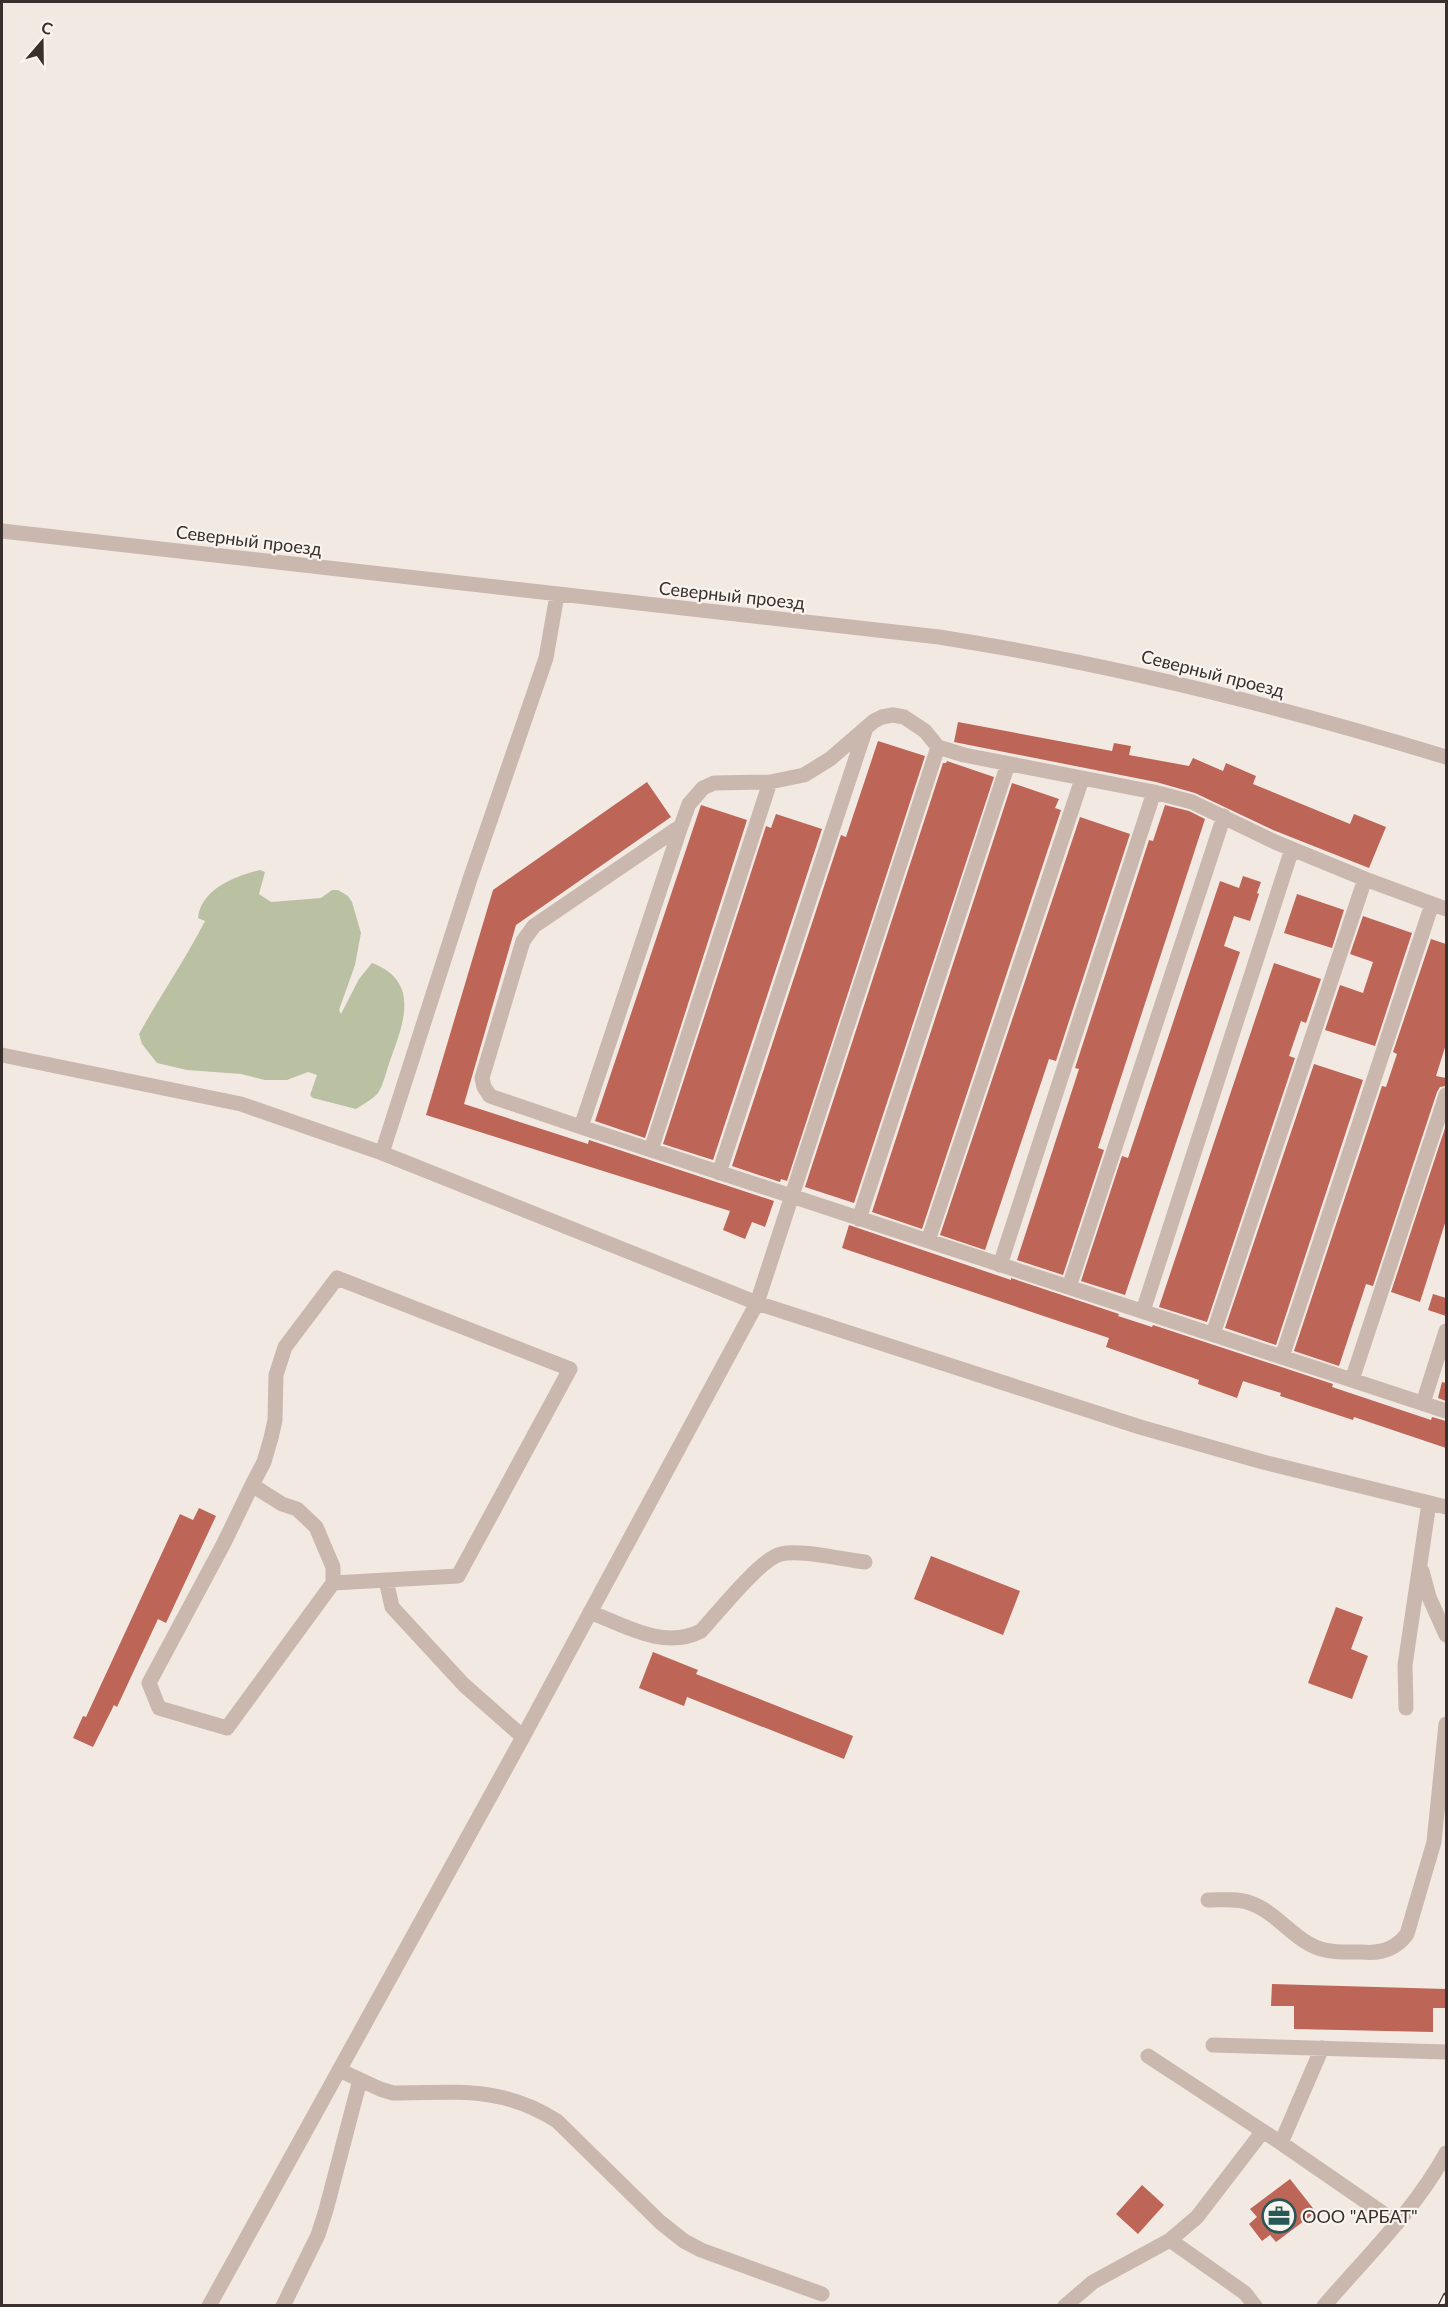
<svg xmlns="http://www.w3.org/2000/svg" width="1448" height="2307" viewBox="0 0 1448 2307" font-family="Lato,sans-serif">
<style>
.green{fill:#bac1a3}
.building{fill:#bd6556}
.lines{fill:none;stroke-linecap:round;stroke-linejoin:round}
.minor{stroke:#cab8af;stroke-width:15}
.rail-casing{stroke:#392f2c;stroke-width:7}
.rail{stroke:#faf4ef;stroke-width:4.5;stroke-dasharray:14;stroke-linecap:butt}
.labels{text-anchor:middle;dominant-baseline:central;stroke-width:4.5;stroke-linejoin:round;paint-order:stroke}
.street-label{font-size:18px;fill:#392f2c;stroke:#faf4ef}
.poi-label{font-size:18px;fill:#392f2c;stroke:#faf4ef;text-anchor:start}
</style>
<rect width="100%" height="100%" fill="#f2e9e3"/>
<path class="green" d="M260,870L265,872L259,894L271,902L321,898L332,890H338L348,896L352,902L361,933L355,965L339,1010L341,1014L359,979L372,963C420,981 404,1022 391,1058C387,1068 384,1084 378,1093C373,1099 362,1105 356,1109L313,1098L310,1095L317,1075L308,1072L287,1080H265L241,1074L187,1070L157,1063L142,1044L139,1034C160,996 185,960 205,921L198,918C201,889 235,876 260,870Z"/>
<path class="building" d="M958,722L1112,751L1114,743L1131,746L1129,755L1189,766L1193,758L1223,771L1226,763L1256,776L1253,784L1350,824L1354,814L1386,827L1369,868L1273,830L1195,793L1156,782L954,742Z
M878,741L925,756L787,1181L781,1179L780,1182L732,1166L841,835L846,837Z
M947,761L994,777L854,1203L805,1187L943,763H946Z
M647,782L671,817L516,925L464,1104L588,1144L589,1140L774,1201L765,1227L752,1222L745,1239L723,1230L730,1211L426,1115L493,890Z
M1012,783L1059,799L1055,808L1061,810L922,1229L872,1212Z
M701,805L747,820L645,1138L595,1121Z
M1165,805L1189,811L1205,819L1098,1148L1104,1150L1063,1275L1017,1260L1079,1069L1075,1068L1149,840L1153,841Z
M776,814L822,829L713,1160L663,1144L766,826L771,828Z
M1080,817L1130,834L1056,1061L1049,1059L985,1250L940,1235Z
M1243,876L1261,882L1257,893L1259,894L1250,921L1234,916L1224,946L1240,952L1125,1295L1081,1281L1122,1156L1128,1158L1220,881L1239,888Z
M1297,894L1344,910L1332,948L1284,933Z
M1363,916L1412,933L1375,1046L1325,1030L1340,985L1363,993L1373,962L1350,954Z
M1431,939L1446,944V1044L1436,1076L1446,1078V1086L1440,1087L1437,1092L1373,1286L1366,1284L1339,1366L1294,1351L1382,1086L1386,1087L1397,1054L1393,1052Z
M1274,963L1321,979L1306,1023L1301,1021L1289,1056L1295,1058L1207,1322L1159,1307Z
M1314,1064L1363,1080L1276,1345L1225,1328Z
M1446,1125V1220L1420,1302L1391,1292Z
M849,1225L1011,1280V1278L1119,1314L1118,1316L1152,1327L1153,1325L1333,1384L1332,1387L1431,1420L1432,1417L1446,1421V1448L1354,1417L1353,1420L1280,1396L1281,1393L1243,1381L1237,1398L1198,1384L1199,1380L1106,1347L1109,1338L842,1248Z
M1433,1294L1446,1298V1316L1428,1310Z
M1442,1382L1446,1383V1401L1438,1398Z
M199,1508L216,1516L166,1623L158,1619L117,1707L114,1705L93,1747L73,1738L83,1716L86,1717L180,1514L193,1520Z
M931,1556L1020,1591L1003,1635L914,1599Z
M1336,1607L1363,1617L1351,1649L1368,1656L1352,1699L1308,1683Z
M653,1652L698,1670L696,1674L853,1736L844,1759L687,1697L684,1706L639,1688Z
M1272,1984L1446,1989V2008H1433V2032L1294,2029V2006H1271Z
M1290,2179L1316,2212L1276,2242L1270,2235L1262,2241L1249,2224L1257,2217L1250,2209Z
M1142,2185L1164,2205L1138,2234L1116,2214Z"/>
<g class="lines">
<path class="minor" d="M2,531L939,637C1111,664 1280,706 1446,757
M557,595L546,658L470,879L382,1153L757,1303L1140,1427L1263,1462L1446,1507
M1446,909L1365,879L1275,842L1192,802L1154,792L964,755L938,747L925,731L904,717L893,715L882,717L874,721L830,759L804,775L770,782L714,783L703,788L689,804L681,826L534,926L523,941L482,1078L484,1087L490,1096L581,1127L1446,1411
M2,1055L241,1104L382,1153
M581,1127L681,826
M651,1150L770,782
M719,1173L866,728
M859,1219L1008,764
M928,1241L1082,779
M1000,1265L1154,792
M1069,1287L1224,816
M1143,1311L1292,849
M1213,1334L1365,879
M1282,1357L1432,904
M1352,1380L1446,1095
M1423,1403L1446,1331
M252,1485L264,1462L271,1438L275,1420L276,1375L285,1347L337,1278L570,1369L458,1576L333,1583
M252,1485L282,1504L297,1509L316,1527L333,1567V1583L227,1728L159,1708L149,1683L224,1543Z
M1422,1571L1429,1597L1446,1635
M386,1580L392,1607L464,1685L523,1737
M590,1612C625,1626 665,1650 701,1631C717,1614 761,1558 781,1554C801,1549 844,1560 865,1562
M1406,1708L1405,1665L1429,1503
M1208,1900C1221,1900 1238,1898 1250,1903C1278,1912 1296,1944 1325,1950C1337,1953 1350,1952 1362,1952C1381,1954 1396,1949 1407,1934L1434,1842L1446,1724
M1213,2045L1446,2052
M1322,2048L1281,2143L1397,2223
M1148,2056L1281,2143
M339,2070L380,2089L393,2093C456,2093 501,2085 557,2121L660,2222L684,2241L701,2250L822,2294
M1170,2240L1197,2217L1263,2131
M209,2306L523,1737L757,1303L938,747
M283,2306L318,2235L326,2210L360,2080
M1065,2306L1093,2282L1170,2240L1245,2293L1255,2306
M1324,2306C1366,2257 1415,2210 1446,2153"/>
<defs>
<path id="rail" d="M1441,2306L1446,2296"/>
</defs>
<use href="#rail" class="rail-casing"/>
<use href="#rail" class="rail"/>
</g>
<defs>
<symbol id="office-ring" viewBox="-11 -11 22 22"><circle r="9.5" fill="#faf4ef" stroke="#255856" stroke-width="1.5"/><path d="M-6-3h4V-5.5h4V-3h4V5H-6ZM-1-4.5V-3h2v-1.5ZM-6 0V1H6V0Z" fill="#255856"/></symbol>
</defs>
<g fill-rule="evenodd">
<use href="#office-ring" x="1260" y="2197" width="38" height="38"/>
</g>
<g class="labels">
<g class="street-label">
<text transform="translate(249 540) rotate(7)">Северный проезд</text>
<text transform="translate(732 595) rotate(6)">Северный проезд</text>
<text transform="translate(1213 673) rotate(14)">Северный проезд</text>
</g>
<g class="poi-label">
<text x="1302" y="2216">ООО "АРБАТ"</text>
</g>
</g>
<rect width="1448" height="2307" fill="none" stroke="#392f2c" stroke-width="6"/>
<g transform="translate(42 42) rotate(20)" stroke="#faf4ef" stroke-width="4.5" paint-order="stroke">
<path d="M0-4.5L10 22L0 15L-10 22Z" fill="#392f2c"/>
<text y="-9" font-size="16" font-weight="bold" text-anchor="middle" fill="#392f2c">С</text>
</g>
</svg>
